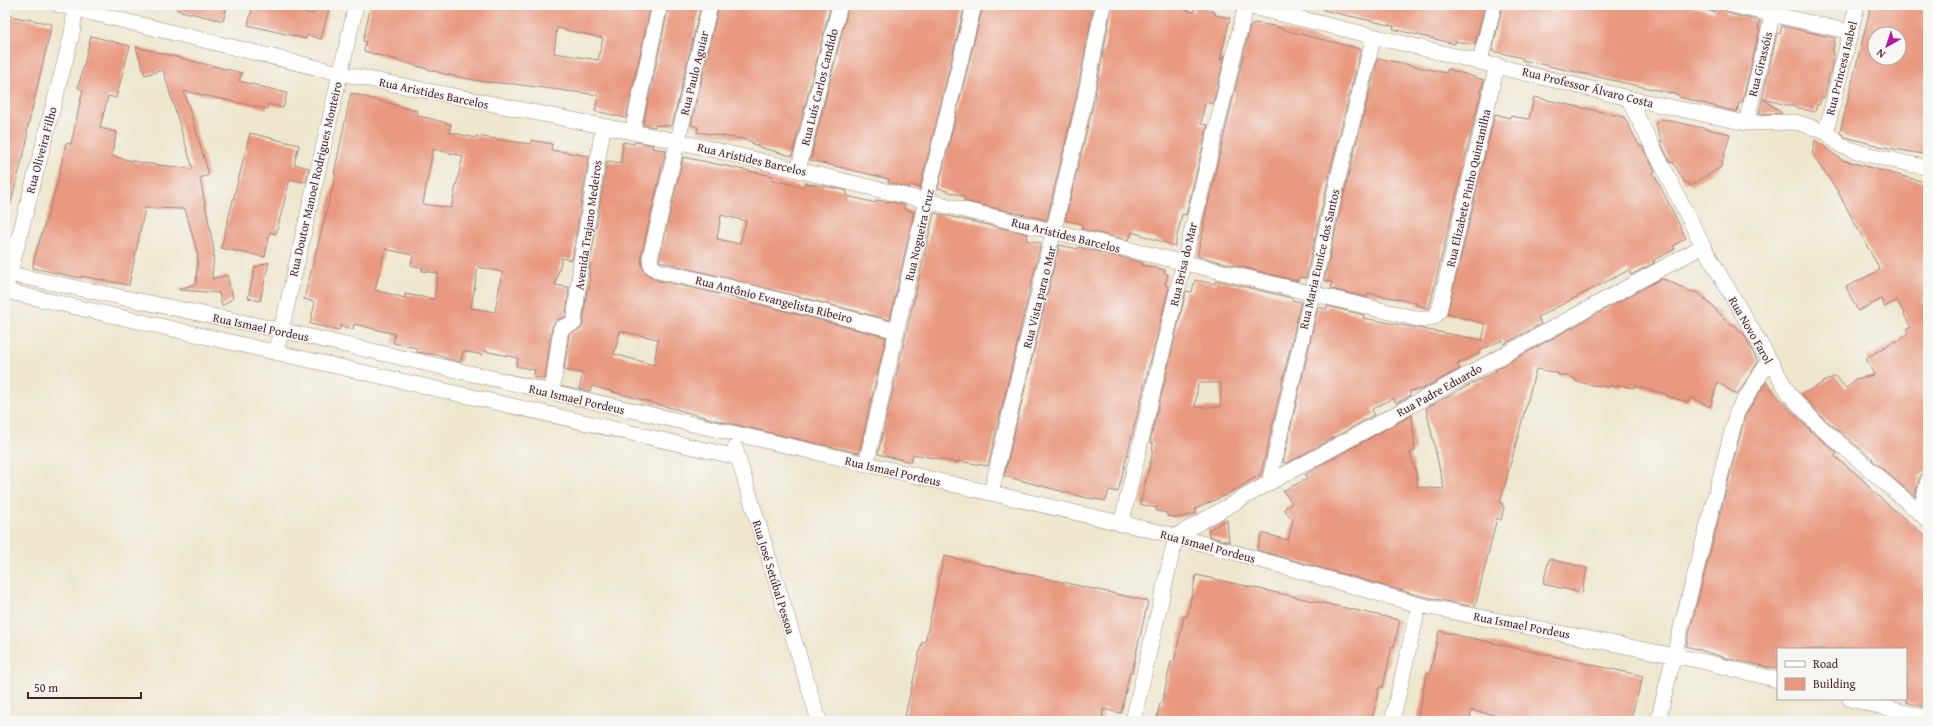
<svg xmlns="http://www.w3.org/2000/svg" width="1933" height="726" viewBox="0 0 1933 726" font-family="'Gentium Book Plus',serif">
<style>
.building{fill:#e9997f;fill-rule:evenodd}
.lines{fill:none;stroke-linecap:round;stroke-linejoin:round}
.minor-casing{stroke:#9c837c;stroke-width:16}
.minor{stroke:#fff;stroke-width:15}
.labels{text-anchor:middle;dominant-baseline:central;stroke-width:3;stroke-linejoin:round;paint-order:stroke}
.street-label{font-size:12px;fill:#4a1f2b;stroke:#f6f6f2}
</style>
<rect width="100%" height="100%" fill="#f6f6f2"/>
<filter id="ink" filterUnits="userSpaceOnUse"><feTurbulence type="fractalNoise" baseFrequency=".025" numOctaves="2"/><feDisplacementMap in="SourceGraphic" scale="8" xChannelSelector="R" yChannelSelector="G"/><feConvolveMatrix kernelMatrix="1 2 1 2 8 2 1 2 1" color-interpolation-filters="sRGB"/></filter>
<filter id="wash" filterUnits="userSpaceOnUse"><feTurbulence type="fractalNoise" baseFrequency=".012" numOctaves="4" result="noise"/><feDisplacementMap in="SourceGraphic" scale="16" xChannelSelector="R" yChannelSelector="G"/><feGaussianBlur stdDeviation="0.9" result="paint"/><feColorMatrix in="noise" values="0 0 0 0 0 0 0 0 0 0 0 0 0 0 0 0 0 1.4 0 .05"/><feComposite in="paint" operator="in"/></filter>
<g filter="url(#wash)">
<rect width="100%" height="100%" fill="#eee7ce"/>
<g id="blocks">
<path class="building" d="M177,5H227L223,21L177,10Z
M253,5H268L313,14L317,5H330L321,39L307,35L306,39L248,25Z
M371,5H651L626,118L595,111L598,95L513,84L484,82L445,74L364,51L366,42L363,41ZM557,28L603,38L598,60L554,53Z
M669,5H701L672,126L656,125L655,127L643,125Z
M719,5H831L792,156L759,147V146L752,144L753,142L742,139L697,132L698,127L691,125Z
M849,5H965L920,188L910,185L909,188L888,182L889,179L810,160Z
M983,5H1094L1076,97L1047,220L964,201L965,197L938,188Z
M1112,5H1167L1194,12L1195,6L1215,12V15L1230,18L1220,60L1225,55L1213,104L1205,102L1201,124L1208,125L1186,215L1182,214L1175,246L1132,232L1129,240L1081,229L1082,224L1065,220L1094,101Z
M1324,5H1485L1475,45L1455,41V44L1393,29L1394,26L1323,10Z
M1503,5H1687L1714,12L1715,5H1723L1726,11L1730,14L1760,21L1758,29H1760L1742,103H1739L1737,112L1679,97V95L1522,60L1523,58L1492,51Z
M1871,5H1928V155L1883,147L1845,137L1840,132ZM1875,34H1899V58H1875Z
M5,15L52,24L27,131V141L10,206H5Z
M1254,23L1275,26L1288,31L1361,49L1331,168L1306,278L1299,277L1298,281L1197,256L1204,227V220L1250,27Z
M1782,26L1835,38L1832,56H1834L1824,98L1822,97L1819,105L1817,104L1815,112L1763,99L1782,113L1759,114L1777,33L1780,34Z
M91,36L130,46L116,98L108,96L100,128L117,132L111,156L142,163L193,169L163,70L145,75L136,47L242,73L239,81L287,93L283,108L268,104L267,109L184,91L209,175L200,178L214,250L212,279L227,275L233,298L222,306L219,293L179,290V289L196,284L198,255L185,209L145,208L129,285L81,276V278L70,276L33,268L34,259L57,184L66,143L71,144L83,90L78,88Z
M1378,58L1446,73L1448,69L1484,80L1429,309L1416,305L1417,303L1368,293L1367,297L1331,289L1332,282L1324,280L1349,172Z
M351,93L417,111L416,115L451,124L449,132L476,138V136L530,144L531,140L552,144L551,150L589,156L572,260L562,258L555,285L569,287L566,317L557,320L552,326L545,379L533,377L535,370L516,366L518,358L484,351L483,355L463,351L461,362L444,358V356L417,352V348L393,343L395,334L354,324L353,329L340,326L339,330L310,324L315,302L304,299L336,174H334ZM433,149L463,156L451,208L423,204ZM385,249L413,255L411,265L423,268L422,271L438,273L434,299L405,294V298L375,290ZM478,267L502,272L495,312L471,308Z
M1534,97L1624,117L1640,147L1642,146L1655,171L1653,172L1686,238L1673,246L1675,249L1654,260V263L1631,275L1629,270L1538,317L1541,324L1504,344L1502,340L1479,351L1480,353L1457,364L1460,369L1422,389L1410,391V396L1396,403L1393,398L1372,409L1374,415L1288,463L1283,462L1318,307L1327,309V306L1364,315L1363,318L1482,340L1486,324L1447,314L1495,114L1510,118V116L1529,119Z
M1662,119L1730,134L1721,167L1690,186L1688,182L1685,183L1673,162L1671,163L1660,142H1662L1655,124Z
M250,133L299,145L294,164L309,168L306,182L290,179L276,234L270,232L265,257L221,248Z
M1815,140L1842,160L1928,183V290L1922,292L1923,317L1928,318V467L1927,472L1922,474L1919,478L1915,497L1872,460L1873,459L1823,418L1802,394L1835,376L1846,388L1855,379L1874,375L1866,358L1893,342L1901,340V338L1907,334V328H1911L1897,300L1885,307L1881,299L1858,311L1846,287L1880,270L1837,190L1812,154Z
M623,142L634,144L635,142L653,145L652,148L666,150L641,256L642,267L646,273L656,280L719,294L886,337L859,453L715,420L592,386L590,391L579,389L583,373L564,370L569,334L581,329L583,324L587,289H589L590,263L607,161L621,163ZM620,331L658,339L654,365L614,354Z
M683,157L773,176L772,180L803,187L804,183L840,189L847,191V196L876,203V200L887,202V201L905,205L904,209L914,212L890,320L659,261ZM721,215L746,221L740,244L717,239Z
M934,213L1028,234L1026,240L1041,243L988,466L958,461V463L913,454L911,462L878,454Z
M1059,245L1078,249V247L1124,258L1143,263L1142,265L1165,270L1164,273L1168,274L1165,285L1169,287L1118,492L1109,490L1106,501L1083,497L1004,476Z
M269,262L260,301L248,298L255,267Z
M1660,279L1666,280L1692,292L1693,291L1700,294L1732,326L1733,324L1744,334L1758,362L1737,395L1718,382L1710,407L1691,397L1688,402L1666,396L1667,394L1634,386V388L1620,385V387L1610,385V387L1592,385L1575,381V379L1568,376L1558,375V373L1536,369L1500,503H1503L1502,506L1504,507L1501,520L1497,518L1475,607L1421,596L1257,550L1262,533L1288,540L1293,520L1284,509L1292,503L1283,491L1307,479L1305,475L1314,469L1412,415L1415,451L1410,453L1416,473L1418,487L1444,489L1426,408L1496,371L1495,370Z
M1195,280L1215,284L1216,280L1292,298V300L1301,302L1261,474L1226,495L1195,509L1197,513L1178,518L1167,516V513L1157,511V508L1140,504L1152,455L1153,443L1150,442L1186,291L1192,292ZM1198,383H1221L1220,407H1195Z
M1766,382L1779,398L1811,431L1837,453L1834,456L1859,476L1869,486L1868,487L1886,503L1928,538V708L1906,702V649H1778V669L1730,659L1686,646L1745,416Z
M1227,520L1229,542L1209,536L1208,530Z
M944,556L1148,601L1132,672H1130L1121,713L1103,709L1102,721H927L905,716L922,642H925Z
M1549,559L1587,568L1582,593L1543,584Z
M1196,575L1400,620L1394,647L1392,646L1383,687H1379L1373,716H1371L1370,721H1314L1290,716L1289,721H1156L1160,703H1162L1171,662H1174L1184,616L1187,617Z
M1439,631L1643,676L1630,721H1521L1471,710L1470,721H1417L1427,672L1430,673Z"/>
</g>
</g>
<g filter="url(#ink)">
<use href="#blocks" fill-opacity="0" stroke="#9c837c" stroke-width="1"/>
<g class="lines">
<defs>
<path id="minor" d="M59,5L339,73L677,141L1423,320L1434,317L1439,311L1497,65
M710,5L650,258L651,266L658,271L721,285L897,331
M1244,5L1628,98L1746,123L1796,122L1826,132L1842,146L1865,154L1928,168
M1732,5L1851,32
M1480,61L1494,5
M1628,98L1703,246L1790,395L1817,424L1928,520
M1746,123L1775,5
M632,132L660,5
M1826,132L1857,5
M798,170L840,5
M5,273L280,330L767,441L1176,536L1419,605L1701,661L1778,680
M7,284L72,34L75,9L74,5
M5,291L737,457
M276,353L356,5
M552,392L561,328L574,323L581,262L603,128
M735,448L819,721
M866,465L926,201L974,5
M1269,483L1340,170L1374,36
M991,493L1085,99L1103,5
M1920,513L1928,481
M1121,524L1246,5
M1850,699L1928,718
M1133,721L1176,536L1269,483L1703,246
M1392,721L1419,605
M1658,721L1674,655L1737,412L1769,361"/>
</defs>
<use href="#minor" class="minor-casing"/>
<use href="#minor" class="minor"/>
</g>
</g>
<g class="labels">
<g class="street-label">
<text transform="translate(1760 64) rotate(-76)">Rua Girassóis</text>
<text transform="translate(1841 68) rotate(-76)">Rua Princesa Isabel</text>
<text transform="translate(694 73) rotate(-76)">Rua Paulo Aguiar</text>
<text transform="translate(819 87) rotate(-76)">Rua Luís Carlos Candido</text>
<text transform="translate(1588 87) rotate(14)">Rua Professor Álvaro Costa</text>
<text transform="translate(434 93) rotate(12)">Rua Aristides Barcelos</text>
<text transform="translate(41 150) rotate(-75)">Rua Oliveira Filho</text>
<text transform="translate(752 159) rotate(13)">Rua Aristides Barcelos</text>
<text transform="translate(315 179) rotate(-77)">Rua Doutor Manoel Rodrigues Monteiro</text>
<text transform="translate(1468 188) rotate(-77)">Rua Elizabete Pinho Quintanilha</text>
<text transform="translate(588 225) rotate(-82)">Avenida Trajano Medeiros</text>
<text transform="translate(919 235) rotate(-77)">Rua Nogueira Cruz</text>
<text transform="translate(1066 235) rotate(14)">Rua Aristides Barcelos</text>
<text transform="translate(1319 259) rotate(-77)">Rua Maria Euníce dos Santos</text>
<text transform="translate(1183 264) rotate(-77)">Rua Brisa do Mar</text>
<text transform="translate(1039 297) rotate(-76)">Rua Vista para o Mar</text>
<text transform="translate(774 299) rotate(14)">Rua Antônio Evangelista Ribeiro</text>
<text transform="translate(261 327) rotate(12)">Rua Ismael Pordeus</text>
<text transform="translate(1751 330) rotate(60)">Rua Novo Farol</text>
<text transform="translate(1439 390) rotate(-29)">Rua Padre Eduardo</text>
<text transform="translate(577 399) rotate(13)">Rua Ismael Pordeus</text>
<text transform="translate(893 471) rotate(13)">Rua Ismael Pordeus</text>
<text transform="translate(1208 546) rotate(15)">Rua Ismael Pordeus</text>
<text transform="translate(774 577) rotate(73)">Rua José Setúbal Pessoa</text>
<text transform="translate(1522 625) rotate(11)">Rua Ismael Pordeus</text>
</g>
</g>
<rect width="1933" height="726" fill="none" stroke="#f6f6f2" stroke-width="20"/>
<rect x="1777" y="648" width="130" height="52" fill="#f6f6f2" stroke="#b1a0a2"/>
<rect x="1785" y="661" width="20" height="6" fill="#ffffff" stroke="#b1a0a2"/>
<text x="1813" y="668" font-size="12" fill="#4a1f2b">Road</text>
<rect x="1785" y="678" width="20" height="12" fill="#e9997f" stroke="#b1a0a2"/>
<text x="1813" y="688" font-size="12" fill="#4a1f2b">Building</text>
<g transform="translate(1887 46) rotate(219)"><circle r="19" fill="#f6f6f2" stroke="#b1a0a2"/>
<path d="M0-3L7 15L0 10L-7 15Z" fill="#b5179e"/>
<text y="-6" font-size="11" font-weight="bold" text-anchor="middle" fill="#4a1f2b">N</text>
</g>
<path d="M28 692v6h113v-6" fill="none" stroke="#4a1f2b" stroke-width="2"/>
<text x="34" y="692" font-size="12" fill="#4a1f2b" stroke="#f6f6f2" stroke-width="3" paint-order="stroke">50 m</text>
</svg>
